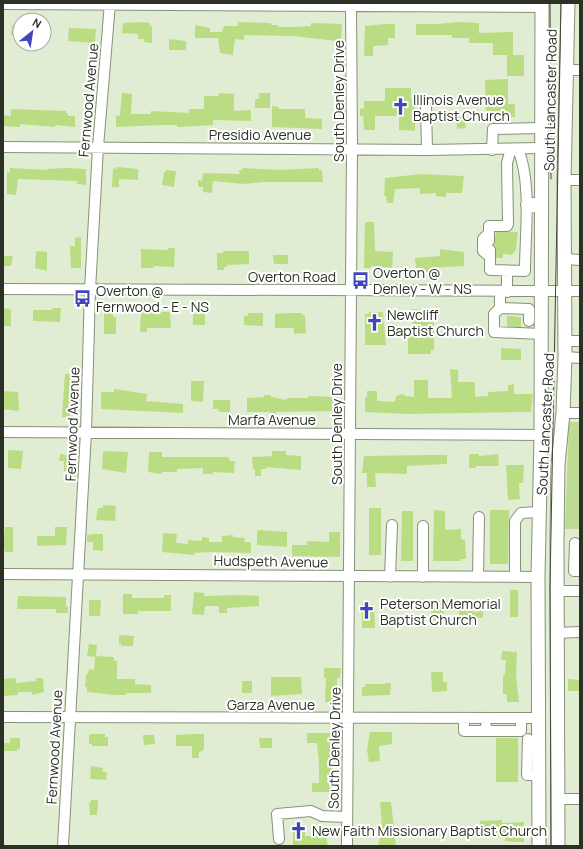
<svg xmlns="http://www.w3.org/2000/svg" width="583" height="849" viewBox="0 0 583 849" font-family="Manrope,sans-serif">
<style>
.green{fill:#bddb93}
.building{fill:#badd83}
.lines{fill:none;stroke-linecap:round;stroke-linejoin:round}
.minor-casing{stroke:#879179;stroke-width:12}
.major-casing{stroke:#879179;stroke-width:15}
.minor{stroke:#fff;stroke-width:10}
.major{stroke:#fff;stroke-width:13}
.tram{stroke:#41463a;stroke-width:1}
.labels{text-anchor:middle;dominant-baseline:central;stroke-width:4;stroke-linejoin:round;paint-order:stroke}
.poi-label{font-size:14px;fill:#2c3026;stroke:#fff;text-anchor:start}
.street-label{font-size:14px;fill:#2c3026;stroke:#fff}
</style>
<rect width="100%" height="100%" fill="#e1edd2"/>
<path class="green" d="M569,422H580V529H565Z"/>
<path class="building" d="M143,22L150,23V26H152V43L144,42V39H138V34L122,33L123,23Z
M238,22L271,23V25H278V27H293L311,26V23L342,24L341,39H337V41L293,36L244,35V40L235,39L233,55L220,53L218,38H195V25L210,28V32H222L224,26H238Z
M458,22L479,23V33L513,32V55H524V76H507V55H493V43H469V38H452V35H416V24H438Z
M385,24H395V38H388V45L373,46V56H364L365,26Z
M12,25H20V36L11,35Z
M69,28L96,29L95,43L68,41Z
M169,39L186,41V50H169Z
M508,79V104H515V117H486L485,80Z
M385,88H411V99H415V131L399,130V116H375V130H365L364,128L363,116H360V109L364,108V101H385Z
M122,93L132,94L131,114H151V111L189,113V109H204V96H218L219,93L234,94V111L251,110V121L213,120V125L199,126L177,127V125H162L116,127V115L120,116Z
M259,93H270V108H255V99H259Z
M272,106L279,107V109H305V118L322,119V129L272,127Z
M11,109L66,111V113H68V116H75V127L55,125V127L20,124V127L3,126V115L11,116Z
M464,116L466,128L457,129L456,117Z
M117,167L138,169V180L119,179V187H112L113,168L117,169Z
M10,168L47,170V169L65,168L86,169V185L77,184V181L18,179L16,195L7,194V172L10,173Z
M242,168L280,170L319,168V170H322L323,182H265L243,184L213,181L212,193L203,192V187H198V180L202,181L203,173L240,174L239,170H243Z
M166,170L176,171L174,187L162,185L164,172H166Z
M421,174L464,176L462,193H446V197L436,196V193L420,194V188L395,189L393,203H387L386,196H384L385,178Z
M365,222H374L375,251L393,252L392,268L371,266V268H364Z
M496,232H518L516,249L512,255L503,254V258H496V250L494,245Z
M81,237V268H71L70,246H75V238Z
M168,248H175L174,267L153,266L154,268H141V249L168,250Z
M440,249L464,252V266L429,268V271L426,272H418V270H416L415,258L440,256Z
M36,251L47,252V271L35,268Z
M223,251H249V264L227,265V267H224V270H217V253H223Z
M273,255H288V264H274Z
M3,256H13L11,266H3Z
M4,308L11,310V326H3Z
M53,308H61L60,322L33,321V310H51Z
M412,309L434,310V350H431V354H408V327H412Z
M104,311H113V317H116V334H104Z
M141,312H170L171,328H147V332H140Z
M369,312H382L383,314L386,345H365V314H369Z
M205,313V325H193V314Z
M248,313H263V326L244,325V316H248Z
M291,313H302V315H305L306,333L294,334V328H275V314Z
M507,316L521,317V327L507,326Z
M501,348L521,349V360H501Z
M450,369L458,370V382H475V397L488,396V392L508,391V385L514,384V394H533L531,412L407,414L365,412V397H367V391H377V401L395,402L396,396L403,394L405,396L414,397V380H428V398H452Z
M65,374L75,375L74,387H76V393H79L78,403H75L74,413H70V418L62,417Z
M191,381H204L203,402L191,401Z
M114,389L147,394L146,401L183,404V413L101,409V392H114Z
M3,391L18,392L19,411L3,409Z
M264,395H271V397L287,400V398H308V396L338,397V411L276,412V414L270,415V412H247V398L264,397Z
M213,400H230V412H222L218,411V409H213Z
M8,450L23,451L21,469L8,468Z
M103,451L128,452L126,473L102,469Z
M272,451H286V455L301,456V470L266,467V469H261V476H255V469H253L252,457L272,456Z
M149,452H162V457H228L230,461H235L234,473L213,472V474H203V468L177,469V472H162V474L148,472Z
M60,454L75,457L74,471H64V461H59Z
M469,454H479V456L498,454L499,466H476V468H469Z
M429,455H447V464L407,466V474L375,473L376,487H367V473H362L364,456Z
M506,465H524L523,483H519L520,499L508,500Z
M103,505L116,506L115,521L96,520L97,511L99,508H103Z
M369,508H381V555H369Z
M434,510L445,511V530L461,529V539L465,540L466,559H461V561H433Z
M490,510H509L508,564H490Z
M402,511H413V561H401Z
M5,527H13V552H5V549H3Z
M55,527H67L66,545L37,546V536H55Z
M258,530L287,532V547L257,545V532Z
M329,532H340V557L292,556V545H307V541L329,542Z
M163,533L177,534L176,543L188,544V540L202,541V537L209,538V542H222V536L233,535V537L245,538L244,542H251V553L211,552L194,553V555L162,552Z
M92,534H103V551L93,550V542H87V535Z
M510,590H518V617H510Z
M194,592L204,593V596L240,595L259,596V606L227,608V613H219V606H205L204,615L192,614Z
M123,594H132V598H164V595H171V611H138V614H123Z
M18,596L66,597V607H68V613H56V609H17Z
M89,600H101L100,616H89Z
M431,600H439V601H474V612L483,611V618H468V616H459V611H444L443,621L431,620Z
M362,603L374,605L375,628H362Z
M121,635L134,636L133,646H121V644H119V636Z
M89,644L97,645L96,656L114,657V661H117V679H135V684L151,685V693H126V695H116L87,692V687H85L86,674H88L89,669L94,670L95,657L87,656Z
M502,651L517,652L516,675L519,702H507V694H503V675H505L506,660H501Z
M324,668H341L340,678H337V694H334V702H325L326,678H324Z
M431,672H443V682H447V691L432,692Z
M271,677H301L302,694L271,696Z
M16,678V683L37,681L36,678H43L44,692L33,695L31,692H18V695L3,696V679Z
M568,679L580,680V691H568Z
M242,681H252V693H242Z
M385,683H391L390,695L362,696V687H365V684H385Z
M370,732H392V744L379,746L380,761L369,762L367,750Z
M307,733H332L331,792H312V783H319V763L317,743H307Z
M92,734H105V737H108V746H92V744H89V735Z
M192,734H204V750L199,752V758H192V746H176V735Z
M143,735H154L155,744L144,745Z
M10,738H20V749H17V751H3V743H10Z
M259,738H272V748H260Z
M496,738H518V782H496Z
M91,766L103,768L102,772H107L106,780L90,779Z
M91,800H98L97,815H90L89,803H90Z
M380,802H391L396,846H378L382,826Z
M502,820V823L524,822V830H528L529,837H524V842H514L505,841V837H481L480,821Z
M293,825H305V836H326L328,846H293Z"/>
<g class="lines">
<defs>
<path id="minor" d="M3,4L542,7
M568,70H580
M426,107L427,150
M3,147L427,150L541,148
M492,150L493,129L541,128
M564,180H580
M538,206L535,203H529L526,205L529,208L541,206
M489,233L483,239V251L490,257
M489,241V226H507L508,224L507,163L511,149
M490,250V270L525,271C525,233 532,183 518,149
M566,259L580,260
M3,289L580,291
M500,292V308L494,314V332L541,334
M507,292V271
M500,308L529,309V321
M565,341H580
M565,357L580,358
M563,413H580
M3,432L541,435
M575,543L574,571H580
M3,574L538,577
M390,577L392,525
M423,577V526
M478,577L479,517
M515,577V521L521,513L539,512
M556,591H580
M556,633L580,632
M3,717L538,718
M464,719V731H486V726
M486,731H521V719
M528,739L527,775H538
M557,799H580
M279,839L277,814L311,811L322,816L347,817
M63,846L86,432L90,290L98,147L110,3
M347,846L352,149L351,3"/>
<path id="major" d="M539,846L538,577L541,435L542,3
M558,846L557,542L558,465L563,413L565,357L564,180L568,3"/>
</defs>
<use href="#minor" class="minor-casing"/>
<use href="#major" class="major-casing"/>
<use href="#minor" class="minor"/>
<use href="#major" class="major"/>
<path class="tram" d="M550,3L551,179
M551,846L550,586L561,3"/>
</g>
<defs>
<symbol id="church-bare" viewBox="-9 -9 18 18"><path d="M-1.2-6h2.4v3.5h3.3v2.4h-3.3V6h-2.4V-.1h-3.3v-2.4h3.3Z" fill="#4344b9" stroke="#fff" stroke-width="2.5" paint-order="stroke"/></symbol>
<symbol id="bus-bare" viewBox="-9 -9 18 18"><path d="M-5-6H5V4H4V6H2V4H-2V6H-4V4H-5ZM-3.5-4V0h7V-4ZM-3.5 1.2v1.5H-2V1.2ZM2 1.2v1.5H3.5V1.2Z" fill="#4344b9" stroke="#fff" stroke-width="2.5" paint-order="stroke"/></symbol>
</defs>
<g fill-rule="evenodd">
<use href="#church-bare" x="388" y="94" width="25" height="25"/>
<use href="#bus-bare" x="348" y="268" width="25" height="25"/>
<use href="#bus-bare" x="70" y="286" width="25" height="25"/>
<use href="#church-bare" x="362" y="310" width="25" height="25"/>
<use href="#church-bare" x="354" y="598" width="25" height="25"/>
<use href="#church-bare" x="286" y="818" width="25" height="25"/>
</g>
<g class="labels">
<g class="poi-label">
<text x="413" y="99">Illinois Avenue<tspan x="413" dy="16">Baptist Church</tspan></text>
<text x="373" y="272">Overton @<tspan x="373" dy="16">Denley - W - NS</tspan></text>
<text x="96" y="290">Overton @<tspan x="96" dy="16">Fernwood - E - NS</tspan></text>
<text x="387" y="314">Newcliff<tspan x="387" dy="16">Baptist Church</tspan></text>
<text x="380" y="603">Peterson Memorial<tspan x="380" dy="16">Baptist Church</tspan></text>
<text x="312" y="830">New Faith Missionary Baptist Church</text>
</g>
<g class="street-label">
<text transform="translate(88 100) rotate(-85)">Fernwood Avenue</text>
<text transform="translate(550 100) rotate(-89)">South Lancaster Road</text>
<text transform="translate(338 101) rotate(-90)">South Denley Drive</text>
<text x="260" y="134">Presidio Avenue</text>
<text x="292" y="276">Overton Road</text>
<text x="272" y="419">Marfa Avenue</text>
<text transform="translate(72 424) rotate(-88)">Fernwood Avenue</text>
<text transform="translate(336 424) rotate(-90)">South Denley Drive</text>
<text transform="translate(545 424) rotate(-87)">South Lancaster Road</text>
<text transform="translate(271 561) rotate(1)">Hudspeth Avenue</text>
<text x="271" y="704">Garza Avenue</text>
<text transform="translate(54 747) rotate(-87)">Fernwood Avenue</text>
<text transform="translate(334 748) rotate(-89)">South Denley Drive</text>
</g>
</g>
<rect width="583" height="849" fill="none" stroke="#2c3026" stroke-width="8"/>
<g transform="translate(32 32) rotate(30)"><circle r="19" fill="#ffffff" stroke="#abaca8"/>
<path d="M0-3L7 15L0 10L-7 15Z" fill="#4344b9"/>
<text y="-6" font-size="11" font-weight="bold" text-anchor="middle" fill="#2c3026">N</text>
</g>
</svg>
